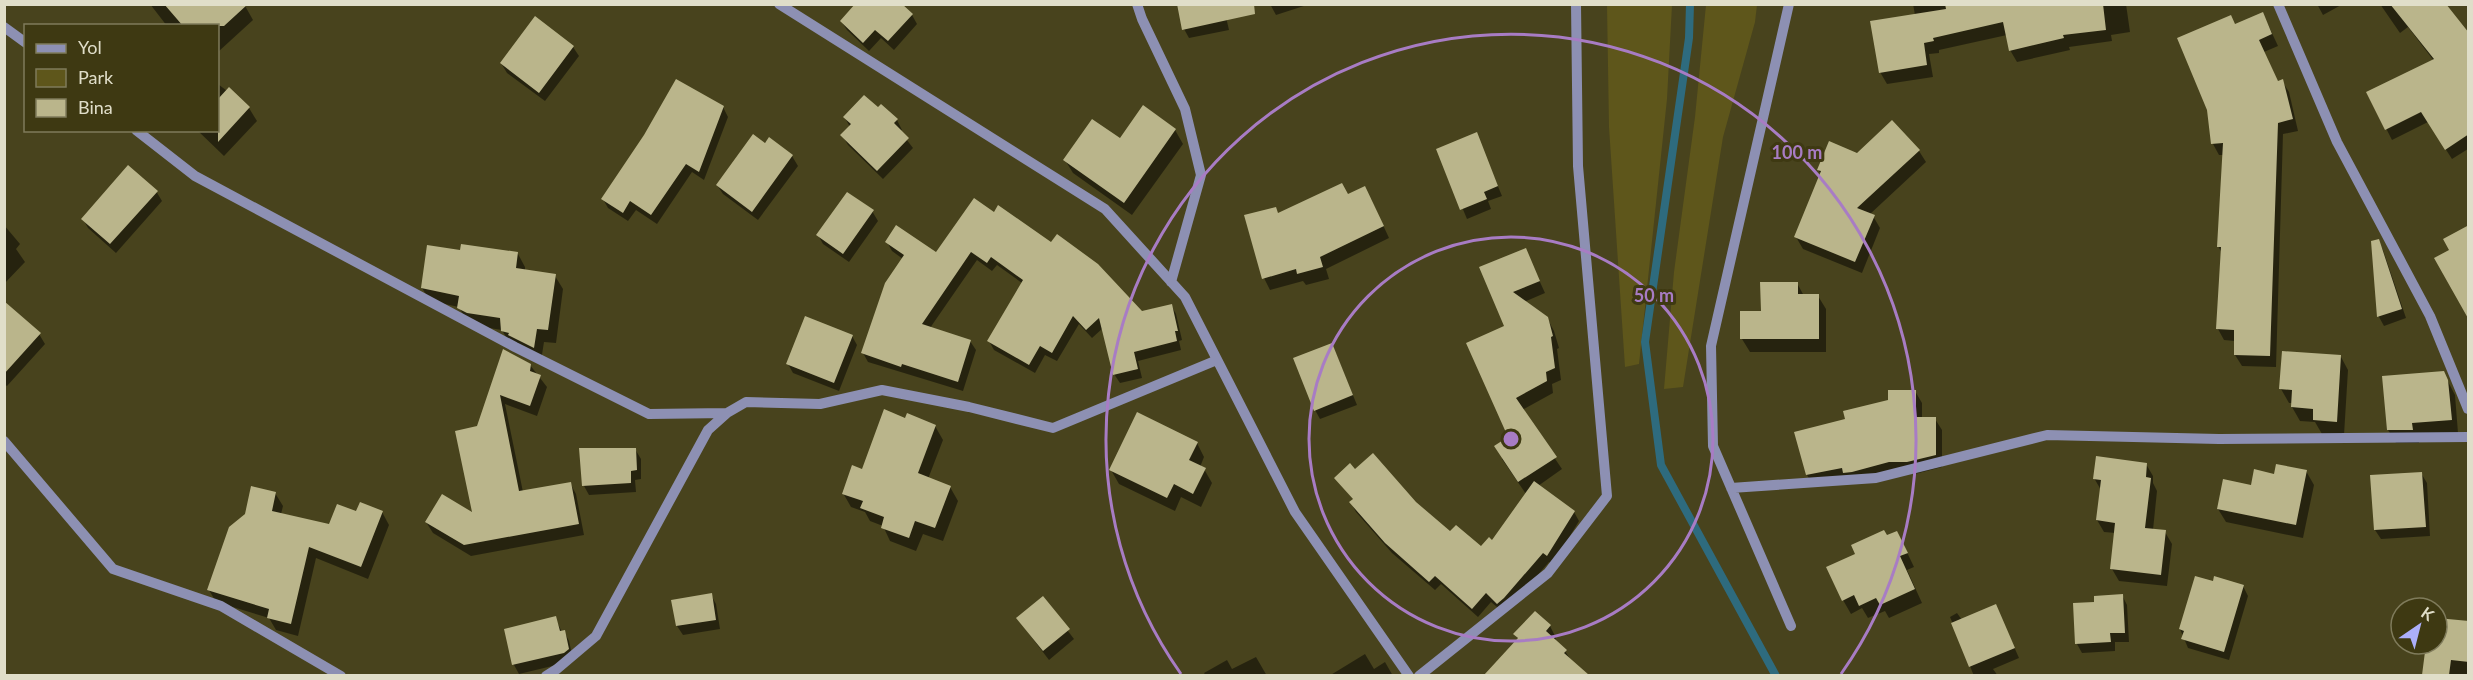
<svg xmlns="http://www.w3.org/2000/svg" width="2473" height="680" viewBox="0 0 2473 680" font-family="Lato,sans-serif">
<style>
.green{fill:#5e561b}
.shadow{fill:#0007}
.lines{fill:none;stroke-linecap:round;stroke-linejoin:round}
.stream{stroke:#2e6b7e;stroke-width:8}
.building{fill:#bab58b}
.minor{stroke:#8d90b3;stroke-width:10}
.ring{fill:none;stroke:#a87cc4;stroke-width:3}
.centre{fill:#a87cc4;stroke:#3e3912;stroke-width:3}
.ring-label{font-size:18px;text-anchor:middle;font-weight:bold;fill:#a87cc4;stroke:#3e3912;stroke-width:6;stroke-linejoin:round;paint-order:stroke}
</style>
<rect width="100%" height="100%" fill="#48431d"/>
<path class="green" d="M1607,5H1672L1667,99L1639,364L1625,367L1609,127Z
M1706,5H1757L1755,22L1723,137L1683,387L1664,389L1674,272L1695,117Z"/>
<path class="shadow" d="M150,4H244L253,20L218,52V26H167Z
M1223,4L1229,30L1189,38L1184,29Z
M1270,4H1310L1276,15Z
M1913,4H2126L2130,32L2111,35L2112,41L2069,47L2070,50L2017,62L2010,50L2007,35L1939,50V53L1929,54L1933,77L1887,84L1880,72L1915,15Z
M2317,4H2343L2323,15Z
M2380,4H2444L2468,35V149L2452,159L2428,122L2392,140L2368,93L2434,61L2408,27L2400,33Z
M2263,14L2278,46L2264,52L2278,82L2282,81L2289,92L2298,131L2283,134L2276,367L2242,366L2235,355V341L2224,340L2218,329L2222,253L2218,246L2224,155H2219L2213,144L2236,25Z
M912,15L917,24L894,50L881,38L869,51L847,30L841,21Z
M535,19L573,47L579,56L545,101L507,73L501,63Z
M218,84L249,108L257,121L224,156L197,130H218Z
M723,107L728,117L704,180L692,172L657,224L636,210L628,221L608,208L603,199Z
M845,118L897,120L902,130L900,131L913,148L883,179L848,145L842,135L850,127Z
M1175,130L1183,144L1132,215L1073,173L1065,160L1120,140Z
M1476,134L1502,196L1488,201L1491,209L1467,219L1438,150Z
M769,139L792,156L798,166L758,220L723,194L717,185Z
M1919,151L1926,162L1869,215L1873,216L1880,228L1862,273L1803,249L1796,237L1821,175L1818,169L1857,155Z
M156,191L162,201L116,253L88,228L83,219Z
M1348,196L1371,199L1389,238L1326,269L1329,279L1306,285L1303,281L1270,290L1264,278L1279,215Z
M975,200L1142,313L1171,305L1176,314L1182,340L1179,341L1181,350L1138,361L1142,378L1120,383L1114,374L1103,328L1092,338L1079,324L1057,361L1045,355L1035,373L994,350L989,341L1022,283L997,265L992,271L977,260L930,328L970,341L976,350L963,391L868,362L863,353L903,259L892,251L887,242L936,254Z
M872,211L878,221L849,262L823,244L818,235Z
M4,225L20,244L16,249L25,262L4,284Z
M2378,241L2383,250L2406,318L2384,326L2379,317L2372,242Z
M1525,249L1545,293L1524,302L1547,318L1554,331L1559,348L1557,349L1561,380L1552,384L1553,393L1522,410L1562,469L1538,486L1574,512L1579,521L1553,564L1549,562L1509,608L1503,612L1491,602L1478,617L1441,584L1435,590L1392,553L1356,512L1351,503L1354,500L1336,478L1355,471L1415,503L1450,533L1481,549L1492,542L1526,494L1502,459L1510,437L1506,327L1481,268Z
M462,251L518,254L525,267V271L555,276L563,289L556,343L544,342L541,361L510,344L502,330L476,326L467,321L459,307L430,301L422,288Z
M1797,283L1804,296H1818L1826,309V352H1750L1742,339L1762,313Z
M4,303L39,334L45,344L7,386L4,384Z
M852,336L857,345L839,391L793,373L788,364Z
M1332,344L1357,405L1320,419L1315,410Z
M504,351L530,365L547,387L537,416L505,404L523,492L570,483L576,494L584,535L471,556L433,533L426,522L474,515L478,428Z
M2341,357L2348,370L2344,435L2322,434L2315,422L2300,421L2292,407L2293,403H2289L2281,389Z
M2443,372L2455,395L2458,433L2419,437V443H2396L2388,430Z
M1915,391L1922,403V418L1935,419L1942,430V467L1915,474H1897L1814,487L1807,475L1847,420Z
M906,420L935,426L943,440L928,479L950,487L958,501L943,541L923,534L916,551L890,541L883,526L870,521L865,512L851,507L843,493Z
M1197,443L1204,457L1200,467L1204,469L1212,483L1201,507L1181,497L1175,511L1119,484L1111,470Z
M635,449L641,459V479L635,480L636,492L589,495L584,486Z
M2146,464L2153,476V483L2157,491L2153,530L2165,532L2172,544L2167,586L2119,581L2112,569L2116,533L2104,532L2097,520L2101,490L2094,478Z
M2306,471L2314,485L2303,538L2226,522L2218,509L2252,486L2275,475Z
M2421,473L2427,483L2430,536L2381,539L2375,530Z
M275,493L283,506L281,514L330,526L357,513L382,512L389,525L368,579L316,558L298,636L276,630L269,618L216,602L209,590Z
M1887,537L1904,546L1914,567L1907,570L1922,603L1889,618L1885,611L1868,618L1862,608L1851,614L1843,600L1857,555Z
M2214,583L2243,586L2248,596L2229,660L2188,648L2180,629Z
M711,595L716,604L720,629L683,635L677,626L673,601Z
M2122,595L2127,605L2129,642H2115V651L2082,653L2077,644L2096,604Z
M1043,598L1074,639L1049,660L1017,618Z
M1996,606L2019,658L1993,669L1998,676H1974L1950,617L1957,613L1962,620Z
M555,618L562,632L564,631L569,641L573,659L569,662L519,674L514,665L505,630Z
M2437,619L2468,623V674L2424,676L2427,644H2437Z
M1550,626L1556,638L1555,640L1565,651L1572,662L1587,676H1499L1494,667L1519,640L1515,634Z
M1365,654L1374,669L1385,662L1393,676H1329Z
M1256,657L1267,676H1206L1204,673L1227,660L1232,669Z"/>
<g class="lines">
<path class="stream" d="M1690,4L1689,38L1645,342L1661,465L1776,676"/>
</g>
<path class="building" d="M164,4H248L224,26H183Z
M855,4H902L913,14L888,41L875,30L863,43L840,21Z
M1177,4H1254L1255,14L1182,30Z
M1945,4H2103L2106,30L2063,35L2064,38L2009,51L2003,22L1933,38L1934,41L1924,43L1927,65L1879,73L1870,21L1946,9Z
M2390,4H2446L2469,33V134L2445,150L2421,112L2385,130L2366,92L2434,59Z
M2263,12L2272,34L2259,40L2278,81L2283,79L2293,119L2278,123L2270,356L2234,355V330L2216,329L2221,247H2217L2223,143L2211,144L2207,110L2177,38L2231,15L2235,24Z
M535,16L574,46L539,93L500,63Z
M676,79L724,106L699,172L686,164L651,215L630,201L623,213L601,199L644,135Z
M229,87L250,107L218,142V99Z
M864,95L878,107L881,104L898,119L894,123L909,138L877,171L840,135L851,124L843,117Z
M1143,105L1176,129L1124,203L1063,160L1092,119L1120,138Z
M1892,120L1920,150L1857,208L1875,215L1855,262L1794,237L1821,171L1817,170L1829,141L1857,153Z
M1477,132L1498,186L1484,192L1487,199L1460,210L1436,149Z
M753,134L765,143L769,137L793,155L752,212L716,185Z
M128,165L158,191L110,244L81,219Z
M1342,183L1348,194L1365,186L1384,226L1320,257L1323,267L1297,274L1296,269L1262,279L1244,215L1276,207L1278,213Z
M847,192L874,210L843,254L816,235Z
M974,198L994,212L998,205L1051,242L1057,234L1098,264L1142,311L1172,304L1178,331H1175L1177,341L1134,352L1138,369L1113,375L1099,318L1086,330L1073,316L1052,353L1040,346L1029,365L987,341L1023,280L991,257L987,263L971,252L922,324L971,340L958,382L902,364L901,367L861,353L885,283L904,255L885,242L896,225L936,252Z
M2469,225V320L2434,258L2449,250L2443,239Z
M2379,239L2402,309L2377,317L2371,241Z
M461,244L518,252L516,268L556,274L548,330L537,329L534,348L508,335L509,333L501,331L500,318L467,313L457,308L459,296L421,288L427,245L460,250Z
M1526,248L1540,281L1513,292L1548,317L1553,336L1551,337L1555,368L1546,372L1547,381L1516,398L1557,457L1518,482L1494,446L1508,437L1466,343L1504,326L1479,267Z
M1760,282H1798V294H1819V339H1740V311H1761Z
M4,301L41,333L4,374Z
M805,316L853,335L834,383L786,364Z
M1332,343L1353,395L1314,411L1293,358Z
M503,349L531,364L530,371L541,375L530,406L500,395L519,491L571,482L579,524L464,545L425,522L442,494L472,512L455,431L477,426Z
M2282,351L2341,355L2337,422L2313,420V409L2291,407L2292,390L2279,389Z
M2444,371L2448,380L2452,420L2412,423L2413,430H2387L2382,376Z
M1888,390H1916V417H1936V455L1907,462H1889L1852,472L1843,473L1842,468L1806,475L1794,432L1845,419L1843,411L1888,400Z
M884,409L905,418L907,413L936,425L918,473L951,486L935,528L915,521L909,538L881,528L884,517L860,508L863,501L842,494L852,465L862,469Z
M1137,412L1198,442L1189,460L1206,468L1193,494L1174,484L1167,498L1109,470Z
M579,448H636L637,470L631,471V483L582,486Z
M1373,453L1416,502L1450,531L1456,525L1481,546L1489,537L1492,540L1534,481L1575,511L1547,556L1543,553L1504,598L1497,604L1486,593L1472,609L1435,576L1429,582L1385,543L1349,502L1353,499L1334,478L1350,463L1355,469Z
M2096,456L2147,463L2146,477L2151,478L2145,528L2166,530L2161,575L2110,569L2115,523L2096,520L2101,480L2093,479Z
M2276,464L2307,470L2296,525L2217,509L2223,479L2251,485L2254,469L2274,474Z
M2422,472L2426,527L2374,530L2370,475Z
M251,486L276,492L272,511L329,524L337,504L356,511L360,502L383,511L361,567L309,547L291,624L267,618L269,609L207,590L229,527L245,514Z
M1884,530L1887,535L1897,531L1908,553L1900,556L1915,589L1880,605L1876,598L1859,606L1854,595L1842,601L1826,567L1855,554L1851,545Z
M2195,576L2213,581L2214,576L2244,585L2224,652L2181,639L2184,631L2179,629Z
M712,593L716,620L676,626L671,600Z
M2123,594L2125,633H2110L2111,642L2075,644L2073,603L2094,602V596Z
M1043,596L1070,629L1043,651L1016,618Z
M1996,604L2015,648L1969,667L1951,623Z
M1535,611L1551,625L1546,631L1567,650L1564,653L1589,675H1484L1518,638L1513,634Z
M556,616L560,631L565,630L569,649L564,653L512,665L504,629Z
M2437,618L2469,621V662L2451,660L2449,675H2422L2426,644H2437Z"/>
<g class="lines">
<path class="minor" d="M779,4L1105,209L1185,297L1295,512L1409,676
M1137,4L1142,19L1185,109L1201,175L1171,282
M1789,4L1711,346L1713,446L1791,626
M2278,4L2337,142L2430,316L2468,409
M4,27L26,43
M136,130L195,176L515,347L649,414L727,413
M4,441L113,569L221,606L341,676
M1731,488L1876,478L2047,435L2219,439L2468,437
M546,676L557,669L596,636L708,430L727,413L746,402L820,404L882,390L969,407L1053,428L1217,360
M1419,676L1548,573L1607,496L1578,166L1576,4"/>
</g>
<g class="ring">
<circle cx="1511" cy="439" r="202"/>
<path d="M1181 674A405 405 0 1 1 1841 674"/>
</g>
<circle cx="1511" cy="439" r="9" class="centre"/>
<g class="ring-label">
<text x="1797" y="159">100 m</text>
<text x="1654" y="302">50 m</text>
</g>
<rect width="2473" height="680" fill="none" stroke="#e0dec9" stroke-width="12"/>
<rect x="24" y="24" width="195" height="108" fill="#3e3912" stroke="#7f7b5b" stroke-width="1.5"/>
<rect x="36" y="44" width="30" height="9" fill="#8d90b3" stroke="#7f7b5b" stroke-width="1.5"/>
<text x="78" y="54" font-size="18" fill="#e0dec9">Yol</text>
<rect x="36" y="69" width="30" height="18" fill="#5e561b" stroke="#7f7b5b" stroke-width="1.5"/>
<text x="78" y="84" font-size="18" fill="#e0dec9">Park</text>
<rect x="36" y="99" width="30" height="18" fill="#bab58b" stroke="#7f7b5b" stroke-width="1.5"/>
<text x="78" y="114" font-size="18" fill="#e0dec9">Bina</text>
<g transform="translate(2419 626) rotate(35)"><circle r="28" fill="#3e3912" stroke="#7f7b5b" stroke-width="1.5"/>
<path d="M0-4.5L10 22L0 15L-10 22Z" fill="#acaffb"/>
<text y="-9" font-size="16" font-weight="bold" text-anchor="middle" fill="#e0dec9">K</text>
</g>
</svg>
